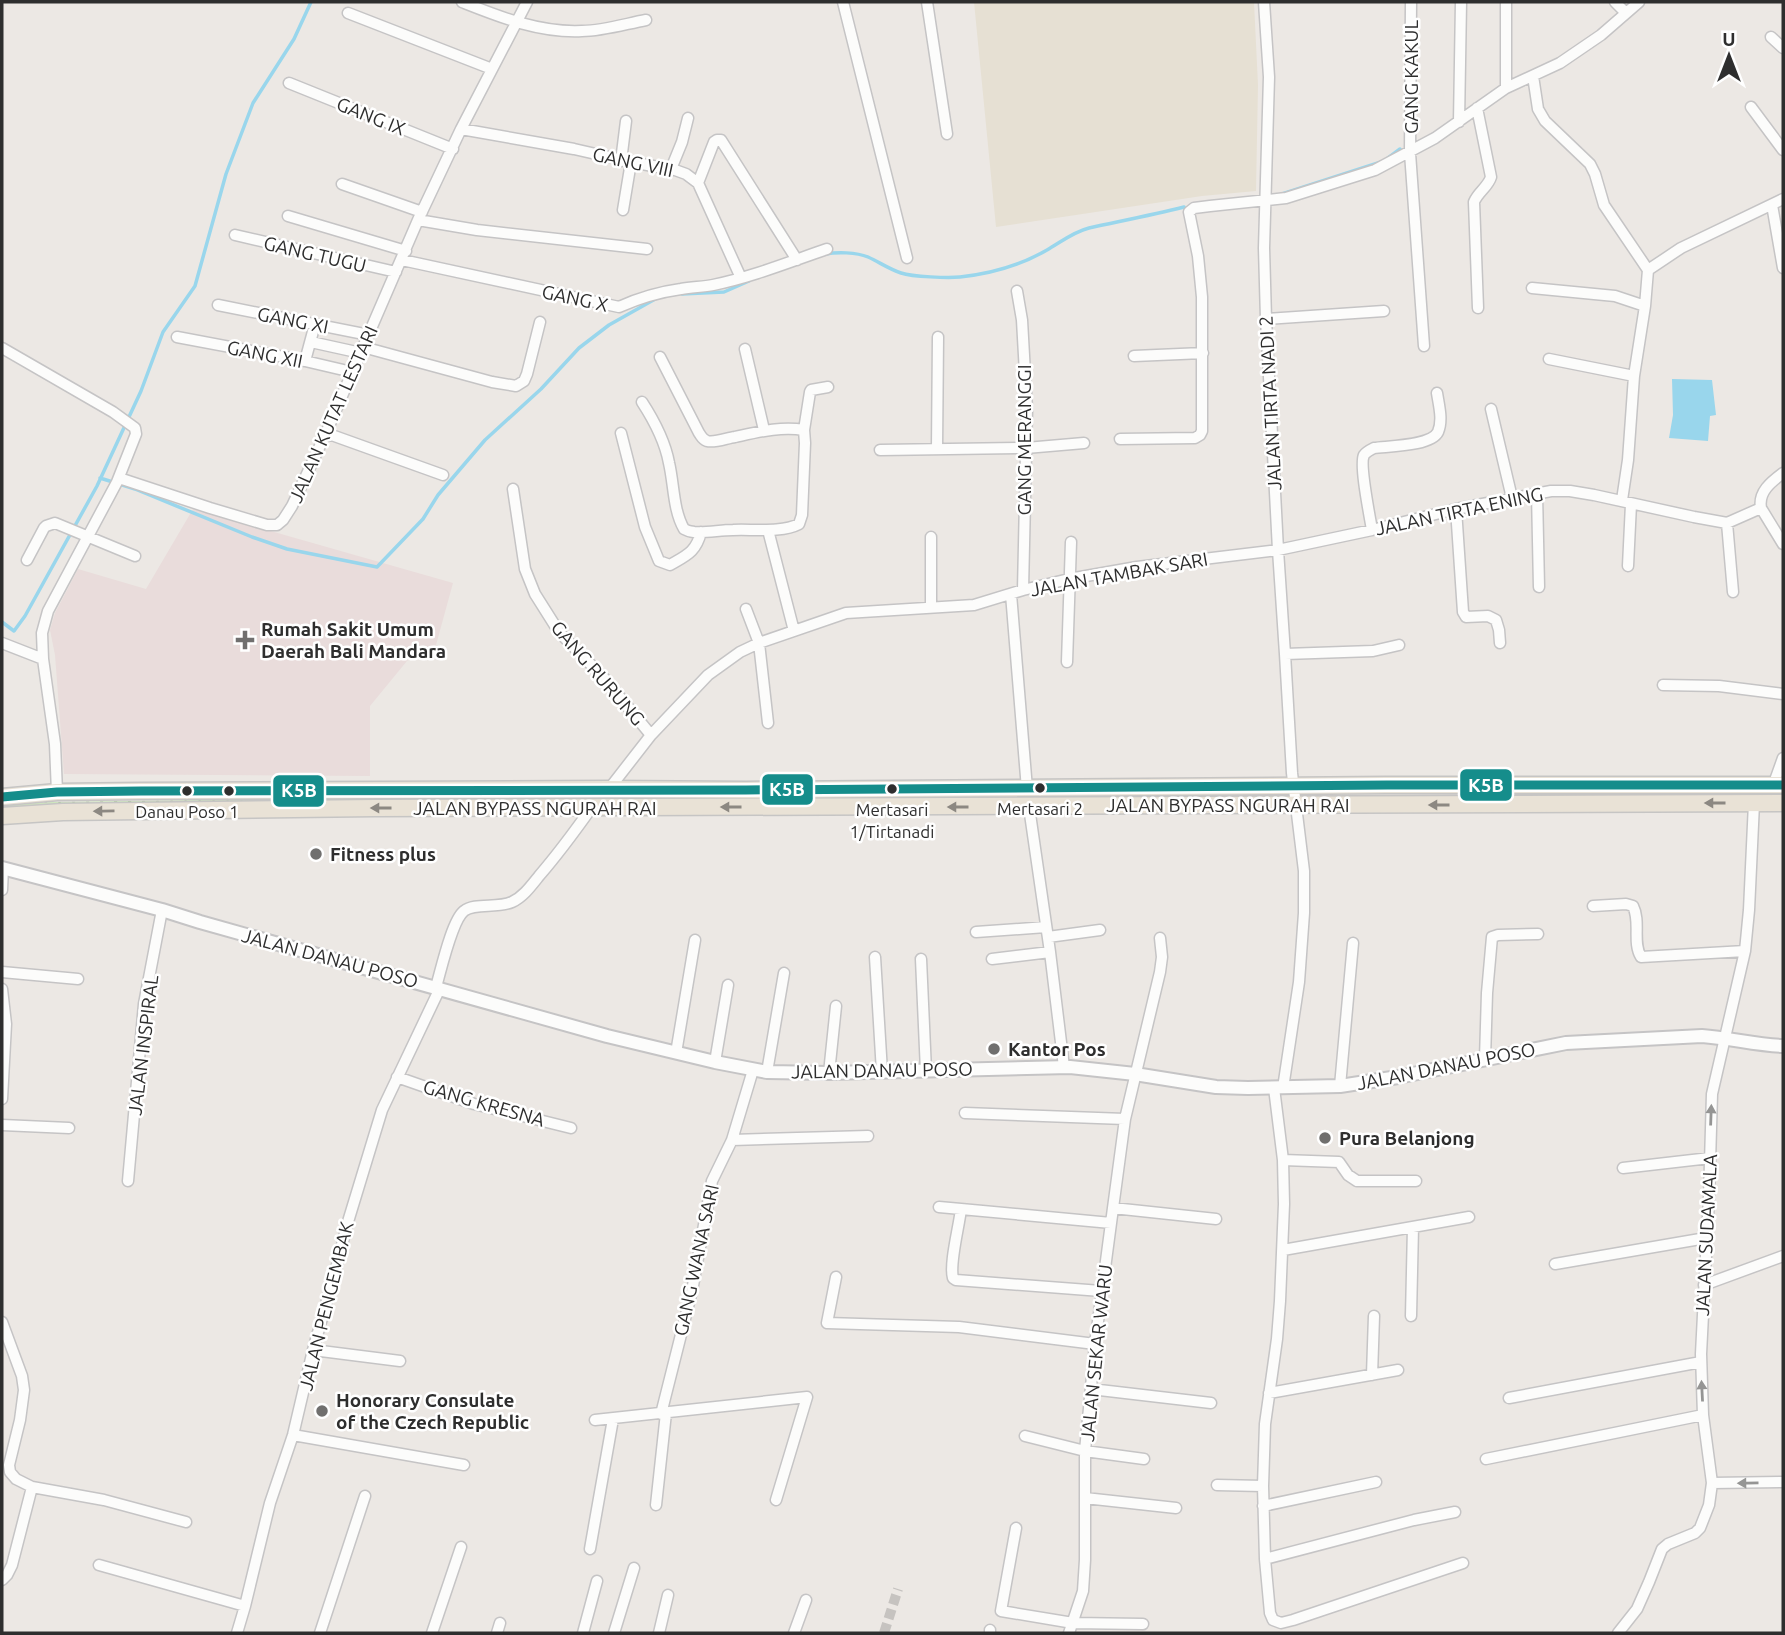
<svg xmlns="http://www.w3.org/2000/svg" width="1785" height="1635" viewBox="0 0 1785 1635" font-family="Ubuntu,sans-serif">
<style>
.education{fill:#e6e0d3}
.medical{fill:#e9dcdb}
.grass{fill:url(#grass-dots)}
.water{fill:#99d6ec}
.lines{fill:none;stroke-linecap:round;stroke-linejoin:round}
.stream{stroke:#99d6ec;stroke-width:3.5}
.minor-tunnel{stroke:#c6c3c0;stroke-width:10;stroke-dasharray:10 5;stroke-linecap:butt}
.minor-casing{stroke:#c5c4c5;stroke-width:13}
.tertiary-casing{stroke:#c5c4c5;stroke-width:16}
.trunk-casing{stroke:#c6c5c4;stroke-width:19}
.minor{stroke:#fcfcfb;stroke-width:10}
.tertiary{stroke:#fcfcfb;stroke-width:12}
.trunk{stroke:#e9e2d6;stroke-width:16}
.bus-1-casing{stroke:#fff;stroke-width:14}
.bus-1{stroke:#158d8b;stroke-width:9}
.oneway{fill:#8c8882}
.oneway2{fill:#959594}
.poi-dot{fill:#706f6e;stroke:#fff;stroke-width:2.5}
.bus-dot{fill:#2e2e2e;stroke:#fff;stroke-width:2.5}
.labels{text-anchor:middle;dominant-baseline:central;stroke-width:5;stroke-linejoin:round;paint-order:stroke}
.bus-label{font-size:17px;fill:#2e2e2e;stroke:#fff}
.street-label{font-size:19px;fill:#2e2e2e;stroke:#fff}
.poi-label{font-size:19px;font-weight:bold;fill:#2e2e2e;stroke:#fff;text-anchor:start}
.line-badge{stroke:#fff;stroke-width:2.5}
.badge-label{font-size:19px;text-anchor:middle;font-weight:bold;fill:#fff}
</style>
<defs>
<pattern id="grass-dots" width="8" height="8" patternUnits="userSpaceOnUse" patternTransform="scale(1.75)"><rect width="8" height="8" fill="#cee6be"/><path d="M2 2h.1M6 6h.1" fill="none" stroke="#b1c6a4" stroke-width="1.8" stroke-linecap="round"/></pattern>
</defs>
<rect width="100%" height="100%" fill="#ece8e4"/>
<path class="education" d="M974,2H1254L1258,85L1256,191L1202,196L996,227Z"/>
<path class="medical" d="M193,509L453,583L433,656L416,650L370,706V776L64,774L55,655L50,630L55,613L78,569L146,589Z"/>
<path class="grass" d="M418,797L420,800L2,810V805L51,802Z"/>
<path class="water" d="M1672,379L1712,380L1716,415L1710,416L1708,441L1669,438L1673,415Z"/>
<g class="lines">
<path class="stream" d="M1388,158L1400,149
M1282,194L1381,162
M825,254C837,252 856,252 868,257C879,262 889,269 901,273C913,277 948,278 960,277C989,274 1021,265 1047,250C1061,242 1073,232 1089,228C1121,221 1152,215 1184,207
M682,294L724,292L749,281
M100,478L135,489L252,537L287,549L377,567L423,519L438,495L485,440L541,389L579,348L609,325L657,298
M2,622L14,631L25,616L97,486L141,391L163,332L195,286L226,174L253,103L294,39L311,2"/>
<path class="minor-tunnel" d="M884,1633L898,1589"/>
<defs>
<path id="minor" d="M462,2C500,17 539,33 582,31C603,31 625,24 646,20
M843,2L907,258
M927,2L947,134
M1264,2L1269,77L1264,248L1266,319L1278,550L1285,654L1292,773L1304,871V913L1299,982L1283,1088
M1411,2L1410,153L1424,346
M1506,2V88
M1615,2L1626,13
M348,13L492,69
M1771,37L1783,48
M1533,76L1538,109L1545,121L1590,164L1595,174L1604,205L1648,270L1645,306L1634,376L1628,460L1622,500
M289,83L453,149
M1751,107L1783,150
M1477,108L1491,177C1488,187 1478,192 1474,202L1478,308
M1459,122L1461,2
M461,129L574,149L631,162L675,170L686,174L698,183L741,278
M621,161L626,121
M671,169L682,142L688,118
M698,183L714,142L717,140H721L797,260
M342,184L422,212
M1772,205L1783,268
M623,210L631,162
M288,216L406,251
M418,220L477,230L647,249
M235,235L396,272
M402,260L619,307C639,298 659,292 681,289C692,287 703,287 713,285C752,277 789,262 827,249
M1648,270L1681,248L1783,199
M1532,288L1615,296L1645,306
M1017,291L1022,320L1027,409L1023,590
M218,305L369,335
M1266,319L1384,311
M177,337L305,361L352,372
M311,342L361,353
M363,347L492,382L516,386L524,381L527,374L540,322
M2,348L113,412L135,428L136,434L117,482L48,611L42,633L43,659L55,744L57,792
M745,349L764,430
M1134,356L1203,353
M1549,359L1634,376
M305,361L315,324
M642,402C655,422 665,441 669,463C674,484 673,510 684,529C690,532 688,531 694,532C707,533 720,530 733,530C752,529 782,533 799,524L802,515L805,443L804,430C781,426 758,432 735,437C727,438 715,443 707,441C702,439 702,437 699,433L660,357
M1491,409L1512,498
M804,430L810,392L811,390L828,387
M326,433L443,475
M621,433L645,527L659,561L670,565C687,555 696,552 701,532
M1120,439L1195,438L1200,435L1202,431V297L1198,256L1189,212L1194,208L1210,206L1286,198L1375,170L1435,138L1506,88L1560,63L1601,35L1639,2
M937,448L938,337
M880,450L1026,448L1084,443
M119,478L210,508L267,525H277L283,520L292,506L326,433L418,220L461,129L527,2
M513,489L525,569L535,594L559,632L604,678L651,735
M1537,493L1539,587
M1761,508C1758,492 1771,482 1783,473
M1761,508L1783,544
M1456,509L1463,612L1466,617L1488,616L1496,620L1499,630L1500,643
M1727,523L1733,592
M768,530L794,631
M1372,530C1370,517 1359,464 1364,455C1366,452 1370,450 1374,448C1389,446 1431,446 1438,432C1443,420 1439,406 1437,393
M931,537V608
M27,560L44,528L46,526L55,523L135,556
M1628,566L1631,504
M1011,594L1027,789
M746,609L759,643L768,723
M2,643L43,659
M1285,654L1373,651L1399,645
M1067,662L1071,542
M1663,685L1719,686L1783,694
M1773,786L1783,758
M609,789L651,735L708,675L740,652L759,643L846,613L974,605L1023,590L1069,579L1137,567L1278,550L1372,530L1456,509L1551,491H1570L1594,495L1694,517L1727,523L1761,508
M1029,807L1050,952L1064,1067
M2,890L3,868
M1593,906L1626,904L1633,906C1641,922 1632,942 1641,957L1745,951
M976,932L1046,927
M1048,937L1100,930
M875,957L882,1072
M921,959L926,1071
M992,959L1050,952
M2,972L78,979
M436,987C441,970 452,920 464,911C475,902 497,909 512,902C523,897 531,886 539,876C558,854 575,831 592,807
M2,989L6,1024L2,1099
M676,1053L695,940
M1485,1059L1487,993L1492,937L1498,935L1538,934
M715,1062L728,985
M767,1072L784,973
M829,1073L836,1006
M397,1077L474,1104L571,1128
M1340,1086L1353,943
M1274,1088L1283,1160L1284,1204L1280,1301L1277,1339L1265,1424L1263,1486L1265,1559L1270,1613L1273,1620L1281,1623L1293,1620L1463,1563
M965,1113L1125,1119
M2,1125L69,1128
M732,1140L868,1136
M1283,1160L1339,1162L1348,1175L1357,1181H1416
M1623,1168L1710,1158
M128,1181L144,1004L162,910
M939,1207L961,1209
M1113,1208L1216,1219
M1283,1250L1469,1217
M1555,1264L1706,1238
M836,1277L827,1323L959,1327L1095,1344
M1704,1285L1783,1256
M1101,1291L956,1280L953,1278C949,1264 959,1227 961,1209L1111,1223
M1411,1316L1413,1227
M2,1322L22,1376L24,1390L20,1420L9,1465L10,1472L16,1479L32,1487L104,1500L186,1522
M313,1350L400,1361
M1372,1375L1374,1316
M1091,1389L1211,1403
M1269,1393L1398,1370
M1509,1398L1701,1362
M661,1414L692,1291L712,1181L732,1140L753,1070
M595,1420L807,1397L776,1500
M293,1435L464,1465
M1025,1436L1085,1451L1144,1459
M1486,1459L1703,1415
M1712,1483L1783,1482
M1217,1485L1263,1486
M1085,1498L1176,1508
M656,1505L666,1413
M1263,1506L1376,1482
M1016,1528L1001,1611L1073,1623L1143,1624
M590,1549L613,1419
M1265,1559L1414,1520L1455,1512
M99,1565L245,1606
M2,1580L7,1575L12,1565L32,1487
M237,1633L245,1606L270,1503L293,1435L313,1350L336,1269L347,1225L382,1110L440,988
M320,1633L365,1496
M432,1633L461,1547
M497,1633L500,1623
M583,1633L597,1581
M614,1633L634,1568
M659,1633L668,1595
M794,1633L806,1600
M990,1633V1630
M1069,1633L1083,1591L1085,1560V1451L1095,1344L1113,1208L1125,1119L1160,972L1162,957L1160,938
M1618,1633L1637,1609L1649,1582L1662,1549L1668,1544L1695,1533L1700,1528L1709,1505L1712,1483L1703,1415L1701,1354L1709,1197L1712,1094L1745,951L1749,910L1754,803"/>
<path id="tertiary" d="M2,868L162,910L200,922L607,1036L715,1062L767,1072L829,1073L1070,1067L1135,1074L1216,1087L1248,1088L1340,1086L1398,1077L1566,1043L1702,1036C1730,1038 1756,1045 1783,1046"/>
<path id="trunk" d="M2,797L57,792L141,791L609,789L746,790L1387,785H1783
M2,816L63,812L375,808L1783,803"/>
</defs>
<use href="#minor" class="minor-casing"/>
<use href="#tertiary" class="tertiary-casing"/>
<use href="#trunk" class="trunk-casing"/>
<use href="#minor" class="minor"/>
<use href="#tertiary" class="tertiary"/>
<use href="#trunk" class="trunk"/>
<defs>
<path id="bus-1" d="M2,797L57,792L141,791L746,790L1387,785H1783"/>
</defs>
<use href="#bus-1" class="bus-1-casing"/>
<use href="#bus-1" class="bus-1"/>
</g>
<defs><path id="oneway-solid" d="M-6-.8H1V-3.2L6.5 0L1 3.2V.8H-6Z" transform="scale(1.75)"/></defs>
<g class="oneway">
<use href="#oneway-solid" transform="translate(1715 803) rotate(180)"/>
<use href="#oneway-solid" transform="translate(1439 805) rotate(-180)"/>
<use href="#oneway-solid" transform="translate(731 807) rotate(180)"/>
<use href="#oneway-solid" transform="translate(958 807) rotate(-180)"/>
<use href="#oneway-solid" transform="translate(381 808) rotate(180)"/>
<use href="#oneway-solid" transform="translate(104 811) rotate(179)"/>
</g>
<g class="oneway2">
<use href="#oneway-solid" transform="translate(1711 1115) rotate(-88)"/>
<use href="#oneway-solid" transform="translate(1702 1391) rotate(-93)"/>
<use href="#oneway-solid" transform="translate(1748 1483) rotate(179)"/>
</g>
<g class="poi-dot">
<path d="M241.5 629.5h7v7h7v7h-7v7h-7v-7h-7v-7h7z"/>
<circle cx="316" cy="854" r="7"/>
<circle cx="994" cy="1049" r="7"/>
<circle cx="1325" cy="1138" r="7"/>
<circle cx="322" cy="1411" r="7"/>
</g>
<g class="bus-dot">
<circle cx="1040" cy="788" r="6"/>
<circle cx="892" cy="789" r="6"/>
<circle cx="187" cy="791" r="6"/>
<circle cx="229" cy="791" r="6"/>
</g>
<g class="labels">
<g class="bus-label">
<text x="1040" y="808">Mertasari 2</text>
<text x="892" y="809">Mertasari<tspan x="892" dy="22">1/Tirtanadi</tspan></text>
<text x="187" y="811">Danau Poso 1</text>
</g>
<g class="street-label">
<text transform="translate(1411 77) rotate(-90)">GANG KAKUL</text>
<text transform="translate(371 116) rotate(22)">GANG IX</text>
<text transform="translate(633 162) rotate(12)">GANG VIII</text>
<text transform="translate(315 254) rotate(13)">GANG TUGU</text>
<text transform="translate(575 298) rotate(12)">GANG X</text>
<text transform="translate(293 320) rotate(11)">GANG XI</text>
<text transform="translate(265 354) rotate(11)">GANG XII</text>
<text transform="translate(1270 403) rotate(-93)">JALAN TIRTA NADI 2</text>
<text transform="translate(333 414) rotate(-66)">JALAN KUTAT LESTARI</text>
<text transform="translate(1024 440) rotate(-90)">GANG MERANGGI</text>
<text transform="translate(1459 511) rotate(-12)">JALAN TIRTA ENING</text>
<text transform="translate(1119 574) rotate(-10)">JALAN TAMBAK SARI</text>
<text transform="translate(598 673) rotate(49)">GANG RURUNG</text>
<text x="1228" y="805">JALAN BYPASS NGURAH RAI</text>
<text x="535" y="808">JALAN BYPASS NGURAH RAI</text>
<text transform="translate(330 958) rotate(15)">JALAN DANAU POSO</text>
<text transform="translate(143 1045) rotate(-83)">JALAN INSPIRAL</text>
<text transform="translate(1446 1066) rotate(-11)">JALAN DANAU POSO</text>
<text transform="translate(882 1070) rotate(-1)">JALAN DANAU POSO</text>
<text transform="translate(484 1103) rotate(16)">GANG KRESNA</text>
<text transform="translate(1706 1235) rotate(-87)">JALAN SUDAMALA</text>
<text transform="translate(696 1260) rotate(-78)">GANG WANA SARI</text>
<text transform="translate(326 1306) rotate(-76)">JALAN PENGEMBAK</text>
<text transform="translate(1096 1353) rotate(-84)">JALAN SEKAR WARU</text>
</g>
<g class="poi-label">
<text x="261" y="629">Rumah Sakit Umum<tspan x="261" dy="22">Daerah Bali Mandara</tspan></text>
<text x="330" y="854">Fitness plus</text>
<text x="1008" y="1049">Kantor Pos</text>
<text x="1339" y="1138">Pura Belanjong</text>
<text x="336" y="1400">Honorary Consulate<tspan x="336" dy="22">of the Czech Republic</tspan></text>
</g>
</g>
<g class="line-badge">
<rect x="1459" y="768" width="54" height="34" rx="7" fill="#158d8b"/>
<rect x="761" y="773" width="53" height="33" rx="7" fill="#158d8b"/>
<rect x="272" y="774" width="53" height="34" rx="7" fill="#158d8b"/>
</g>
<g class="badge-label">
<text x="1486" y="792">K5B</text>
<text x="787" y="796">K5B</text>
<text x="299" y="797">K5B</text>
</g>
<rect width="1785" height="1635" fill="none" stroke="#2e2e2e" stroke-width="7"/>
<g transform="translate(1729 56)" stroke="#ffffff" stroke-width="5" paint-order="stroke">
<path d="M0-5L12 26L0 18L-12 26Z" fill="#2e2e2e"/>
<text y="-10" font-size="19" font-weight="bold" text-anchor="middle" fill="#2e2e2e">U</text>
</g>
</svg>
